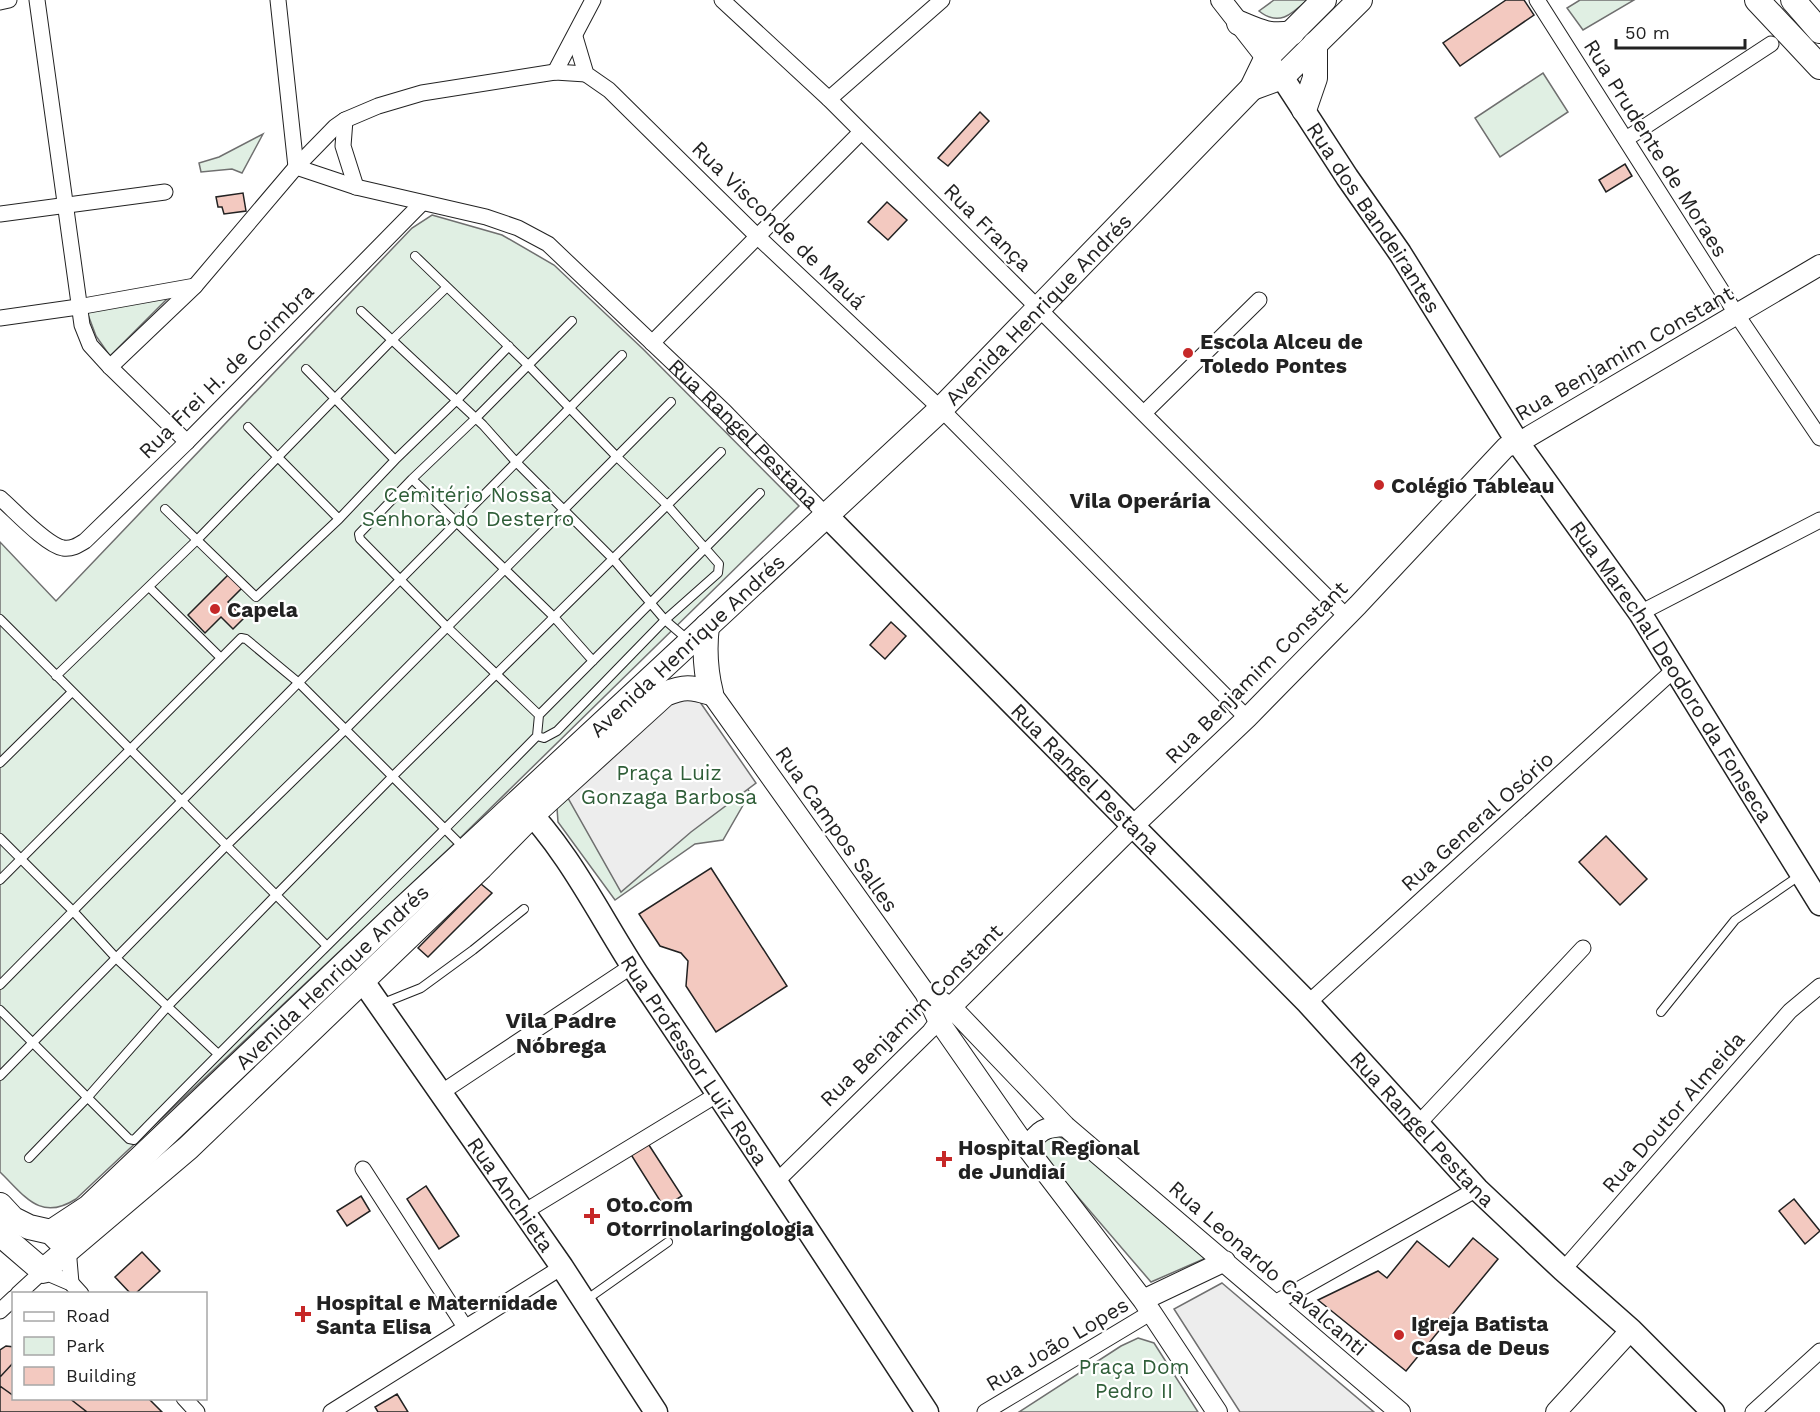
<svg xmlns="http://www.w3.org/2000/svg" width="1820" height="1412" viewBox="0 0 1820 1412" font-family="'Work Sans',sans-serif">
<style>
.green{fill:#e0efe3;stroke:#6f6f6f;stroke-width:1.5}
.parking{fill:#ededed;stroke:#6f6f6f;stroke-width:1.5}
.building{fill:#f3c9c0;stroke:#222;stroke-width:1.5}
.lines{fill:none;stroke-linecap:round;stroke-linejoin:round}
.service-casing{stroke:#222;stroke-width:10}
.minor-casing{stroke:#222;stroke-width:17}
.tertiary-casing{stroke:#222;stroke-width:22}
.secondary-casing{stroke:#222;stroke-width:25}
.primary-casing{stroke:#222;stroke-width:26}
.service{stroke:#fff;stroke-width:8}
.minor{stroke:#fff;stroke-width:15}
.tertiary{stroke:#fff;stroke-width:20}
.secondary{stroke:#fff;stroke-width:22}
.primary{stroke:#fff;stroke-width:24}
.poi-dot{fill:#c62828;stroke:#fff;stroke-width:2}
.labels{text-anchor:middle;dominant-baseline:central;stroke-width:4.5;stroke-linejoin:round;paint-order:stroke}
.street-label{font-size:21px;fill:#222;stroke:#fff}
.poi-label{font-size:21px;font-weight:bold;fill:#222;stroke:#fff;text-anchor:start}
.park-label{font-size:21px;fill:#2f5e38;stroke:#fff}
.neighbourhood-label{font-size:22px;font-weight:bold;fill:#222;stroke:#fff}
</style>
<rect width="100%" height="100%" fill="#fff"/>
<path class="green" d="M1274,0H1307C1292,14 1279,27 1259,11Z
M1580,0H1634L1583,30L1567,8Z
M1543,73L1568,112L1500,157L1475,118Z
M263,134L242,173L232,169L201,172L199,163L219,157Z
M432,215L502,235L554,265L643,349L799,506L457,841L76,1199C40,1222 25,1196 0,1172V542L56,601L412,228Z
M170,296L110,356L96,336L87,312Z
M691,689L750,793L723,840L695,844L615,900L558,822L557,808L566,796Z
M1057,1135L1072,1144L1206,1258L1151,1282L1041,1154C1039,1142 1046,1138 1057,1135Z
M1138,1338L1154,1343L1198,1412H1019L1121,1346Z"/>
<path class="parking" d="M691,689L756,783L691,832L621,892L568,798L633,725Z
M1222,1283L1374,1412H1240L1174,1309Z"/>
<path class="building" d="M1506,0H1524L1534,15L1460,66L1443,43Z
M980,112L989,121L948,166L938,158Z
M1625,164L1632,176L1606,192L1599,180Z
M243,193L246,211L224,214L222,207H218L216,197Z
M887,202L907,220L888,240L868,222Z
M228,575L242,588L228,602L244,618L233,629L221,617L205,633L188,615Z
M891,622L906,636L885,659L870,645Z
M1606,836L1647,879L1620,905L1579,862Z
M711,868L787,986L716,1032L686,986L688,961L681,953L660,946L639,914Z
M481,884L492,893L428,957L418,948Z
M647,1142L682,1196L664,1207L630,1153Z
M426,1186L459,1236L439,1249L407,1199Z
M361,1196L370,1211L347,1226L337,1211Z
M1794,1199L1820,1231L1805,1244L1779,1211Z
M1473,1238L1498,1259L1406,1371L1318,1300L1378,1271L1387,1278L1417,1241L1449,1267Z
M142,1252L160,1271L135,1294H131L115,1277Z
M6,1346L14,1347V1398H148L162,1412H0V1350Z
M14,1362V1398H69L87,1412H0V1377Z
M14,1362V1396L0,1386V1377Z
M397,1394L408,1412H378L375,1407Z"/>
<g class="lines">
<defs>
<path id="service" d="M415,256L529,366L617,457L668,506L719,564L718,573L665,620L557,731L544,738L537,736
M361,311L483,425L517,463L613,559L665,620L687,639
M306,369L395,460L457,400L509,346
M248,427L339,519
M412,479L554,617L593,661
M165,509L256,597L339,519L395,460
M149,587L221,658
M0,619L327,946
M56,676L197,540L392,340L447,287
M539,715L447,627L360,539L359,534L412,479L476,418L572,321
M0,763L72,692
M0,838L73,911L117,959L218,1054
M0,880L241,638L246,639L299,683L457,841
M0,985L622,355
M381,1004L421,988L473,950L524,909
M0,1010L129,1139L134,1140C267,1003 404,872 537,736L539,715L760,493
M1661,1012L1735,920L1799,876
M0,1076L227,845L346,729L671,402
M29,1158L87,1098L168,1006L276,895L392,777L721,452
M586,1300L668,1242"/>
<g id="minor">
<path d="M37,0L82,325L90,345L110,367L187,442"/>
<path d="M278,0L296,167"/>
<path d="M722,0L829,99L1346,616"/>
<path d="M1537,0L1737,315L1820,438"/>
<path d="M0,2L9,0"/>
<path d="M575,37L586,74L609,90L757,236L941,409L1247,718"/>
<path d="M555,72L593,0"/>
<path d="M829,99L942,0"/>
<path d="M345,120L343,146L356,187"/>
<path d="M1626,139L1771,44"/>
<path id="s1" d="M296,167L356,187L486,217L518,228L548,244L725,412L826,515"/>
<path d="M0,214L165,192"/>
<path d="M0,318L78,307L195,286"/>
<path d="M652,343L861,132"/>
<path d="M110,367L195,286L296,167L335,127L345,120L378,106L422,93L555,72L586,74"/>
<path d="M1144,413L1259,300"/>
<path d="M0,498C14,510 46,545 63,548C72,549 77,546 85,541L187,442L422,203"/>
<path d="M1640,613L1820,520"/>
<path d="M1308,1003L1675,669"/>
<path d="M442,1092L632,966"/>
<path d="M1419,1123L1583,948"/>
<path d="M363,1169L465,1327"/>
<path d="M777,1181L930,1031L938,1020"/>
<path d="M524,1212L718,1094"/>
<path d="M68,1248L71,1283"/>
<path d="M1563,1270L1790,1011L1820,986"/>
<path d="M18,1294L43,1271L71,1283L81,1294"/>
<path d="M1273,1304L1477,1189"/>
<path d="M0,1311L14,1298"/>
<path d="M184,1398L197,1412"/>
<path d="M331,1412L562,1267"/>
<path d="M985,1412L1150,1313"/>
<path d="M1753,1412L1820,1351"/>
</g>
<path id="tertiary" d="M1221,0L1275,69
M711,693L925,993L938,1020L1027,1148L1143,1300L1217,1412
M942,1002L952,1008L1065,1126L1400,1412
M938,1020L1133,826L1247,718L1358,605L1506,447L1518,443L1820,265
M1027,1148C1039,1130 1044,1127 1065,1126
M1143,1300L1225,1261
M1556,1412L1631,1330"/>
<g id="secondary">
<path id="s2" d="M1282,77L1347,177L1400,253L1518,443L1640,613L1820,904"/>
<path id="s3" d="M826,515L1308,1003L1477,1189L1563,1270L1631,1330L1713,1412"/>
<path id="s4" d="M520,802C570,852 601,919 640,978C737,1122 832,1266 927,1412"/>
<path id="s5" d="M362,980L562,1267L656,1412"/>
</g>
<g id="primary">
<path d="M1757,0L1820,67"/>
<path d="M1793,0L1820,31"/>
<path d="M1239,23C1260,32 1270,37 1292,33"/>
<path d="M1252,88L1282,77L1360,0"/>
<path d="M1304,110L1315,78V44"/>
<path d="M0,1205L13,1219L29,1227L51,1232L62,1243"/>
<path id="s6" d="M51,1232L89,1207L395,916L941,409L1252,88L1267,57L1324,0"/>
<path d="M0,1234L43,1271L188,1148L481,867L532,815L665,694C684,686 691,687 711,693C705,669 704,650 707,626"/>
</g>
</defs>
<use href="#service" class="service-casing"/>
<use href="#minor" class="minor-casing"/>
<use href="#tertiary" class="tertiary-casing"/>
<use href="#secondary" class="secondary-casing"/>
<use href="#primary" class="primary-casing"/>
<use href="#service" class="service"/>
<use href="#minor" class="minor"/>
<use href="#tertiary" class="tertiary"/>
<use href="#secondary" class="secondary"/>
<use href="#primary" class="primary"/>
</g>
<g class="poi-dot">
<circle cx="1188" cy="353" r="6"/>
<circle cx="1379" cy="485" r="6"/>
<circle cx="215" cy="609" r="6"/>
<path d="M941 1150h6v6h6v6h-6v6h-6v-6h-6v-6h6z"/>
<path d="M589 1207h6v6h6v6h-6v6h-6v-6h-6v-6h6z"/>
<path d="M300 1305h6v6h6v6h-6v6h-6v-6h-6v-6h6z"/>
<circle cx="1399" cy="1335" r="6"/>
</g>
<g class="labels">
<g class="street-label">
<text transform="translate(1656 148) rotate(58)">Rua Prudente de Moraes</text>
<text stroke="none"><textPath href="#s2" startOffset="168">Rua dos Bandeirantes</textPath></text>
<text transform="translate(779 225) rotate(44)">Rua Visconde de Mauá</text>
<text transform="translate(988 227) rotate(45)">Rua França</text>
<text stroke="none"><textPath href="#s6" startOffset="1352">Avenida Henrique Andrés</textPath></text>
<text transform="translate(1624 353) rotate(-30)">Rua Benjamim Constant</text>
<text transform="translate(226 371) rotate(-45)">Rua Frei H. de Coimbra</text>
<text stroke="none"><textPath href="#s1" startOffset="537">Rua Rangel Pestana</textPath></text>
<text stroke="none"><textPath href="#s6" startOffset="866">Avenida Henrique Andrés</textPath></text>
<text transform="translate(1256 672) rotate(-45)">Rua Benjamim Constant</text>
<text stroke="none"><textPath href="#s2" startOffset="711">Rua Marechal Deodoro da Fonseca</textPath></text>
<text stroke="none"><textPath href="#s3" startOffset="370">Rua Rangel Pestana</textPath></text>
<text transform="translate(1477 821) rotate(-42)">Rua General Osório</text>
<text transform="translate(837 829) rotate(55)">Rua Campos Salles</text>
<text stroke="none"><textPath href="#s6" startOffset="380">Avenida Henrique Andrés</textPath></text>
<text transform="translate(911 1015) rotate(-45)">Rua Benjamim Constant</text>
<text stroke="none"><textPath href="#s4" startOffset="312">Rua Professor Luiz Rosa</textPath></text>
<text transform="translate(1673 1112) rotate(-49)">Rua Doutor Almeida</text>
<text stroke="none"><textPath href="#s3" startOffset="856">Rua Rangel Pestana</textPath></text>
<text stroke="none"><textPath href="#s5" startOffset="261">Rua Anchieta</textPath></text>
<text transform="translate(1268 1268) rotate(41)">Rua Leonardo Cavalcanti</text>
<text transform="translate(1057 1344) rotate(-31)">Rua João Lopes</text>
</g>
<g class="poi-label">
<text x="1200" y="341">Escola Alceu de<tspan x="1200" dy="24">Toledo Pontes</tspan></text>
<text x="1391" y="485">Colégio Tableau</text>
<text x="227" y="609">Capela</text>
<text x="958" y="1147">Hospital Regional<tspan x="958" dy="24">de Jundiaí</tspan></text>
<text x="606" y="1204">Oto.com<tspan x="606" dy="24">Otorrinolaringologia</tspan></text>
<text x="316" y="1302">Hospital e Maternidade<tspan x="316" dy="24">Santa Elisa</tspan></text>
<text x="1411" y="1323">Igreja Batista<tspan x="1411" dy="24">Casa de Deus</tspan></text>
</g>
<g class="park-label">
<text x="468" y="494">Cemitério Nossa<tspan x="468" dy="24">Senhora do Desterro</tspan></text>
<text x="669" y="772">Praça Luiz<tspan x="669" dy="24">Gonzaga Barbosa</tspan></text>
<text x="1134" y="1366">Praça Dom<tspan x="1134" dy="24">Pedro II</tspan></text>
</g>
<g class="neighbourhood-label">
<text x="1140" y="500">Vila Operária</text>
<text x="561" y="1020">Vila Padre<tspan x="561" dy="25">Nóbrega</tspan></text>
</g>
</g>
<rect x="12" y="1292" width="195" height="108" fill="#ffffff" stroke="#a7a7a7" stroke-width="1.5"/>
<rect x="24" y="1312" width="30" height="9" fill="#ffffff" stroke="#a7a7a7" stroke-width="1.5"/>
<text x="66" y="1322" font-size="18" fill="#222222">Road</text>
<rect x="24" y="1337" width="30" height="18" fill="#e0efe3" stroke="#a7a7a7" stroke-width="1.5"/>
<text x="66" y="1352" font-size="18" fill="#222222">Park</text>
<rect x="24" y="1367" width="30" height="18" fill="#f3c9c0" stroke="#a7a7a7" stroke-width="1.5"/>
<text x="66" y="1382" font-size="18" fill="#222222">Building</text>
<path d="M1616 39v9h129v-9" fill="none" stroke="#222222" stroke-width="3"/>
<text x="1625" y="39" font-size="18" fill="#222222" stroke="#ffffff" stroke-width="4.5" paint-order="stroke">50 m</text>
</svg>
